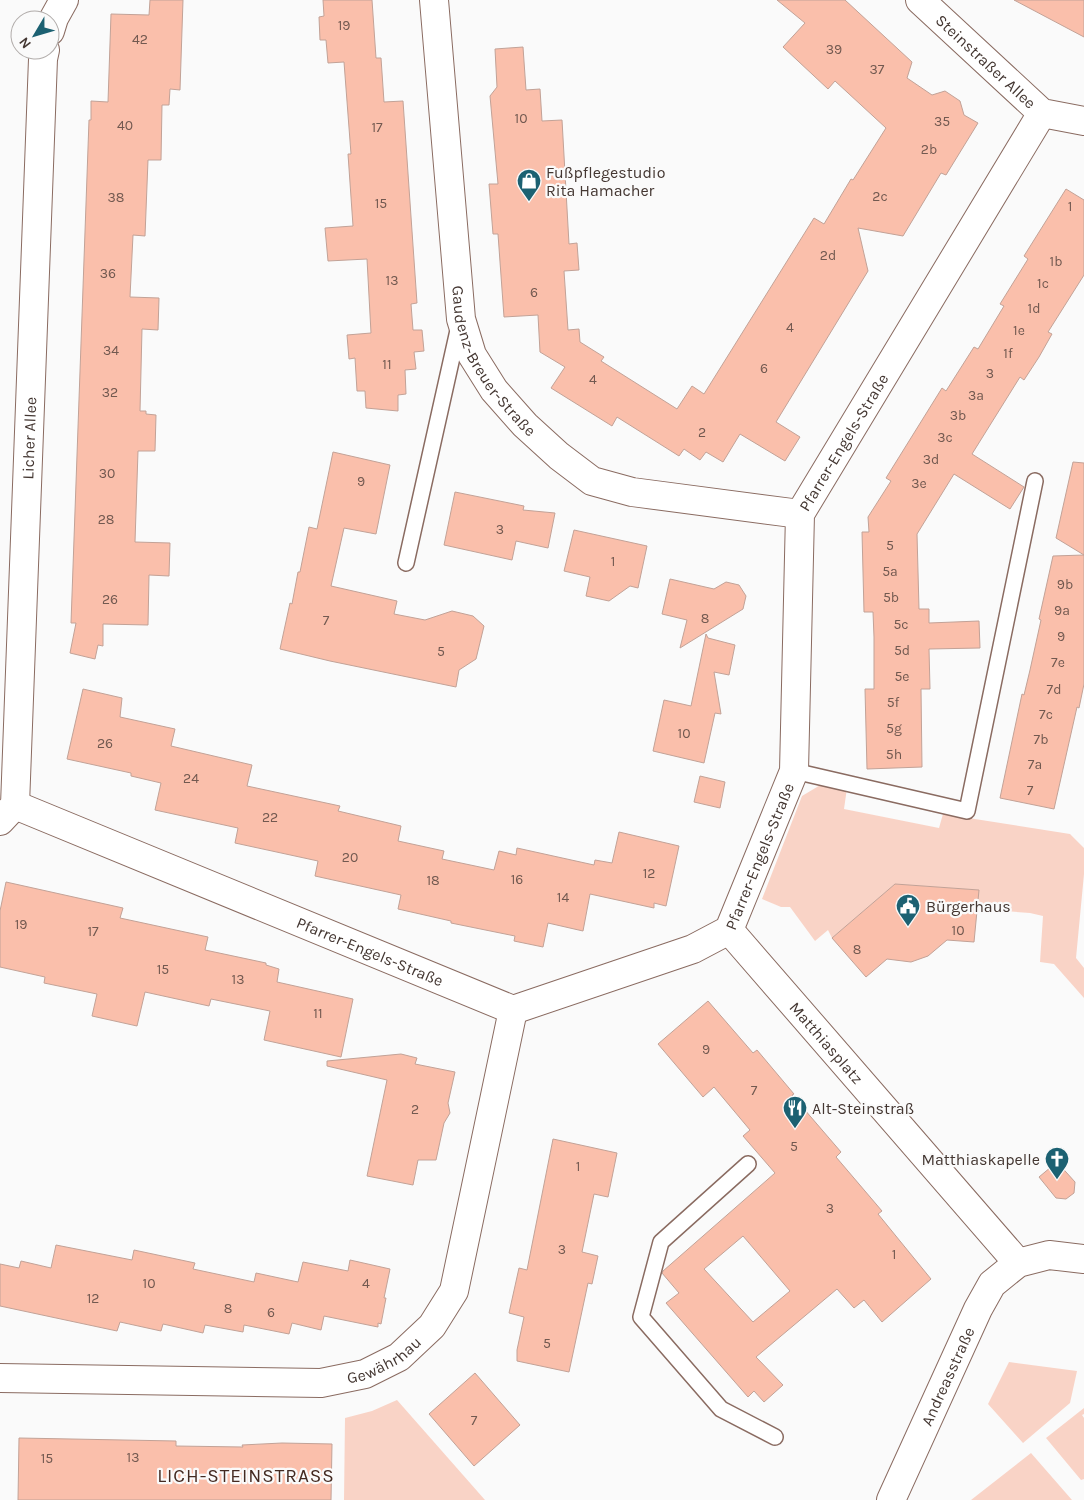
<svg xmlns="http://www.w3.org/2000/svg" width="1084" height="1500" viewBox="0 0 1084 1500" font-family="Karla,sans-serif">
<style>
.green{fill:#f9d3c6}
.building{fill:#fabfab;stroke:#c2a297;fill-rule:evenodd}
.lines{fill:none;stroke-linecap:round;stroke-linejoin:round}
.lane-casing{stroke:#8a6b61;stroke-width:18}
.street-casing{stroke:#8a6b61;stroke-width:30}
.lane{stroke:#fff;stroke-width:15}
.street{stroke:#fff;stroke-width:28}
.labels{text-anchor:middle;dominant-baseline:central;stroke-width:4.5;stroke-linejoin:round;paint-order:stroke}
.number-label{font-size:14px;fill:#725950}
.street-label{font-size:16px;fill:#443732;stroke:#fafafa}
.poi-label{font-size:16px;fill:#443732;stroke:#fafafa;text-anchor:start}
.quarter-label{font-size:19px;letter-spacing:1px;fill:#442a21;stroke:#fafafa}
</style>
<rect width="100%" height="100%" fill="#fafafa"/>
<path class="green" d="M822,784L847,788L844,809L939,828L943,814L1070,834L1084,848V874L1076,958L1084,968V998L1054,964L1040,962L1043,916L1030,913L977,909L978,890L895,884L832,938L828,930L815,941L790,907H781L762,899L802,796Z
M1009,1362L1077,1371L1070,1403L1023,1443L988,1404Z
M397,1400L485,1500H344L345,1418L372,1411Z
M1084,1408V1414L1082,1415L1084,1418V1479L1081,1480L1046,1438Z
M1031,1453L1072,1500H971Z"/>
<path class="building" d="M150,0H183L180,90L170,89L169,105H162L161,160H148L145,236L133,235L130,297L159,298L158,330L142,329L140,411H146V414L156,415L155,451H138L135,542L170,543L169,576L149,575L148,625L103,624V646L98,645L95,659L70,653L76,623H71L89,120H91V101L108,102L111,14L149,15Z
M323,0H372L376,58H381L384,102L403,101L417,303L411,304L413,330H422L424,351L414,352L416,369L405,370L406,394L398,395V411L366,408L365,391H357L355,358L349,359L347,335L371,333L367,259L328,261L325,228L353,226L348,154H351L344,62L328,63L326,40H320L319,17L324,16Z
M777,0H845L912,62L907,78L932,95L945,91L960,101L964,115L978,123L946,175L941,173L903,236L858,228L868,271L776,422L800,437L785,461L740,434L723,462L706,452L700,460L684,449L679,456L617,417L612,426L551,388L565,367L540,352L538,315L504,317L498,234H493L489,184H498L490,96L497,87L495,49L523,47L526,90L540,89L542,121L562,120L569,244L577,243L579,270L564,271L568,330L579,329L580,342L604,357L601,361L677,409L692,386L704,394L814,218L824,224L851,179L853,180L886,128L835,81L828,89L783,47L805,23Z
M1014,0H1084V37Z
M1066,189L1084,200V275L1048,332L1052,334L1039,357L1024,380L1020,377L972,454L1024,487L1010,509L954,474L917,534L919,609H929V623L979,621L980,648L929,649L930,689H921L922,767L867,769L865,689H874V637L873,612H864L862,532H869L868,517L891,481L886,478L942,388L946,391L974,347L978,349L1004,306L1000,304L1028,259L1024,256Z
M333,452L390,465L376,534L344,528L331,586L397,601L394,614L425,620L452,611L473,616L484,626L476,659L459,670L456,687L330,661L280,649L290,603L292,604L298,572H300L309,527L317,529Z
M1073,462L1084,463V684L1079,708L1077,707L1054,809L1000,798L1022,694L1024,695L1030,670L1041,620L1039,619L1053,556L1084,555L1056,538Z
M455,492L524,506L523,510L555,513L548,548L516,541L512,560L444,545Z
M574,530L647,546L638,588L630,586L609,601L586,596L590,577L564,571Z
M670,579L714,589L726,582L739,585L746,596L743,609L680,648L687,620L662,614Z
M706,634L708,638L735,645L729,675L714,672L721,714L715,713L704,763L653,751L664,700L691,706Z
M83,689L122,698L120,717L175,729L171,746L252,765L247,786L340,806L338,811L401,826L398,841L444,851L442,859L494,870L499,851L516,855L517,848L594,865L595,860L612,863L619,832L679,846L666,906L654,903V908L590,894L583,931L548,923L543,947L514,941L515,936L451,923V921L398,909L401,895L315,876L318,861L235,843L238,828L155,810L161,783L131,776V773L67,759Z
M700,776L725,782L720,808L694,802Z
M6,882L123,908L120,918L208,937L205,950L266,963V965L279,969L277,982L353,999L341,1057L264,1040L270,1011L211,999L209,1006L145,992L137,1026L92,1016L97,994L44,983L45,977L0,967V911Z
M895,884L979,890L974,942L947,940L928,956L911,962L887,959L866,977L832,938Z
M708,1001L753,1053L757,1050L794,1094L792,1095L841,1152L836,1157L882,1211L878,1214L931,1279L882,1322L864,1300L854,1308L837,1289L756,1357L783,1385L764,1402L754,1391L748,1397L666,1303L679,1293L662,1273L663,1271L775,1173L743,1136L750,1130L714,1087L703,1097L658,1044ZM743,1236L790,1291L753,1322L704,1269Z
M401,1054L417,1058L415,1064L455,1072L448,1103L450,1113L444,1123L436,1160H418L413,1185L367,1176L387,1080L327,1066V1061Z
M553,1139L617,1153L608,1197L594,1194L582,1252L598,1256L592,1284L588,1283L569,1372L517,1361V1350L524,1317L509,1313L519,1268L527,1270Z
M1057,1162L1075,1182L1074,1193L1066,1199L1056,1198L1039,1177Z
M56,1245L132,1260L134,1250L195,1263L193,1269L254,1282L256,1273L298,1282L303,1262L348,1271L350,1260L390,1269L384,1298H386L381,1324L378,1323V1327L324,1316L321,1330L292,1323L289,1334L244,1325L243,1332L205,1325L203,1333L163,1324L161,1331L120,1322L117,1331L0,1306V1264L19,1268L21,1261L51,1268Z
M475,1373L520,1425L474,1466L429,1414Z
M19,1438L176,1441V1446L243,1447L242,1445L282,1443L332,1444L331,1500H18Z"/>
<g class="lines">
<defs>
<path id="lane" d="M406,563L459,326
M794,771L967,811L1035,481
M748,1164L661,1242L641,1317L721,1409L775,1437"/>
<g id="street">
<path id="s1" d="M434,0L461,319L472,355L494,390L525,425L559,456L592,481L632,492L800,514"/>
<path id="s2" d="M920,0L1042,113L1084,121"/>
<path d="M50,31L54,18L64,0"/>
<path id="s3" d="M15,805L513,1010L693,949L729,930L794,771L800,514L1042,113"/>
<path id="s4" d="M0,821L15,805L43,59L45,50"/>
<path id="s5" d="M729,930L1018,1263"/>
<path id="s6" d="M0,1378L321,1383L365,1374L399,1357L432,1326L454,1291L513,1010"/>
<path id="s7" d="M891,1500L978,1309L992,1284L1018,1263L1049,1255L1084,1259"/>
</g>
</defs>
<use href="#lane" class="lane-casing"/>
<use href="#street" class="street-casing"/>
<use href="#lane" class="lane"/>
<use href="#street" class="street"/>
</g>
<defs>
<symbol id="shop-pin" viewBox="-11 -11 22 30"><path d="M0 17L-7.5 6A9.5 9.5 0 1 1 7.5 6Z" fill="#1c6172" stroke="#fafafa"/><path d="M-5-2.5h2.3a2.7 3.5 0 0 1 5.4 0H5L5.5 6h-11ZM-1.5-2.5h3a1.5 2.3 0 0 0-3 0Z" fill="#fff"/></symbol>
<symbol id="civic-pin" viewBox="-11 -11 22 30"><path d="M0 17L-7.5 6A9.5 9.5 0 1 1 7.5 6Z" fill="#1c6172" stroke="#fafafa"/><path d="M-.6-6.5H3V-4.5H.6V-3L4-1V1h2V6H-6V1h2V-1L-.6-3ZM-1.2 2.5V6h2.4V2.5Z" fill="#fff"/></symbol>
<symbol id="restaurant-pin" viewBox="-11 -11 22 30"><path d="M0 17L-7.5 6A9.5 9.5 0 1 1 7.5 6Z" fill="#1c6172" stroke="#fafafa"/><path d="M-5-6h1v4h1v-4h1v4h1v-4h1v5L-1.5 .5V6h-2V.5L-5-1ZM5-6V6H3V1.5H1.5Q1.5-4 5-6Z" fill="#fff"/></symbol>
<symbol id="church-pin" viewBox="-11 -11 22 30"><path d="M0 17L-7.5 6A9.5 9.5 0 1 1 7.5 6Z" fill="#1c6172" stroke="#fafafa"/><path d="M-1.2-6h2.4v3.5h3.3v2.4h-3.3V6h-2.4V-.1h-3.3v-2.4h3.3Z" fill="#fff"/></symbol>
</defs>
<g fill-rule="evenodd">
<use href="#shop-pin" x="515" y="167" width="28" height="38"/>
<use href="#civic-pin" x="894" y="892" width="28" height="38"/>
<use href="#restaurant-pin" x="781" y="1094" width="28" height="38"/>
<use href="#church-pin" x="1043" y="1145" width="28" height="38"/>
</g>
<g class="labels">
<g class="number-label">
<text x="344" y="25">19</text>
<text x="140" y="39">42</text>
<text x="834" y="49">39</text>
<text x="877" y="69">37</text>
<text x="521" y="118">10</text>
<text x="942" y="121">35</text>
<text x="125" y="125">40</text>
<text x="377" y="127">17</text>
<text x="929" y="149">2b</text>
<text x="880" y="196">2c</text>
<text x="116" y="197">38</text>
<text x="381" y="203">15</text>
<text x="1070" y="206">1</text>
<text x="828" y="255">2d</text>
<text x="1056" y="261">1b</text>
<text x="108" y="273">36</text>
<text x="392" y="280">13</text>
<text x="1043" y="283">1c</text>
<text x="534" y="292">6</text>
<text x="1034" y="308">1d</text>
<text x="790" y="327">4</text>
<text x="1019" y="330">1e</text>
<text x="111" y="350">34</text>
<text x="1008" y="353">1f</text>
<text x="387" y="364">11</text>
<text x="764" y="368">6</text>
<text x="990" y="373">3</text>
<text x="593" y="379">4</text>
<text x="110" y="392">32</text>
<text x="976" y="395">3a</text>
<text x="958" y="415">3b</text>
<text x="702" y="432">2</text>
<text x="945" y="437">3c</text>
<text x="931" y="459">3d</text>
<text x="107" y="473">30</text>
<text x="361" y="481">9</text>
<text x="919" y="483">3e</text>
<text x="106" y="519">28</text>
<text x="500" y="529">3</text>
<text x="890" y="545">5</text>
<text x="613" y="561">1</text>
<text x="890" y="571">5a</text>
<text x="1065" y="584">9b</text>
<text x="891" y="597">5b</text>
<text x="110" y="599">26</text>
<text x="1062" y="610">9a</text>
<text x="705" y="618">8</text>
<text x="326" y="620">7</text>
<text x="901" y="624">5c</text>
<text x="1061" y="636">9</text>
<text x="902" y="650">5d</text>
<text x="441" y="651">5</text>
<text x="1058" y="662">7e</text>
<text x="902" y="676">5e</text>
<text x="1054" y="689">7d</text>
<text x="893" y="702">5f</text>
<text x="1046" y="714">7c</text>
<text x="894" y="728">5g</text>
<text x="684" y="733">10</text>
<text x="1041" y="739">7b</text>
<text x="105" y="743">26</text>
<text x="894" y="754">5h</text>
<text x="1035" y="764">7a</text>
<text x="191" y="778">24</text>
<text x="1030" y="790">7</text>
<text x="270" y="817">22</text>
<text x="350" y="857">20</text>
<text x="649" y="873">12</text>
<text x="517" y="879">16</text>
<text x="433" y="880">18</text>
<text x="563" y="897">14</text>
<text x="21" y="924">19</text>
<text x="958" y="930">10</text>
<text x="93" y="931">17</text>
<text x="857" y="949">8</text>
<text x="163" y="969">15</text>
<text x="238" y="979">13</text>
<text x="318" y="1013">11</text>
<text x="706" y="1049">9</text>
<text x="754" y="1090">7</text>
<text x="415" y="1109">2</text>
<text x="794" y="1146">5</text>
<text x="578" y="1166">1</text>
<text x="830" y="1208">3</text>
<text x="562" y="1249">3</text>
<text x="894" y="1254">1</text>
<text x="149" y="1283">10</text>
<text x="366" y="1283">4</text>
<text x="93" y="1298">12</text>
<text x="228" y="1308">8</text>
<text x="271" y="1312">6</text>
<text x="547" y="1343">5</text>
<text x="474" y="1420">7</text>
<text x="133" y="1457">13</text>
<text x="47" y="1458">15</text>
</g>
<g class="street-label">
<text stroke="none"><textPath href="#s2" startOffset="90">Steinstraßer Allee</textPath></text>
<text stroke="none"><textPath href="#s1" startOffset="372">Gaudenz-Breuer-Straße</textPath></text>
<text stroke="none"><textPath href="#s4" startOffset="389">Licher Allee</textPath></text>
<text stroke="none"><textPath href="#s3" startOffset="1282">Pfarrer-Engels-Straße</textPath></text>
<text stroke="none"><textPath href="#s3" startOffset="849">Pfarrer-Engels-Straße</textPath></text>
<text stroke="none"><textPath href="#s3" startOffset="384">Pfarrer-Engels-Straße</textPath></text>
<text stroke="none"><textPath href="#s5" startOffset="149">Matthiasplatz</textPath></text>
<text stroke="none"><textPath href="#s6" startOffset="389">Gewährhau</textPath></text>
<text stroke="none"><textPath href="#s7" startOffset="136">Andreasstraße</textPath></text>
</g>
<g class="poi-label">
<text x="546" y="172">Fußpflegestudio<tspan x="546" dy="18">Rita Hamacher</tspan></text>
<text x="926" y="906">Bürgerhaus</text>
<text x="812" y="1108">Alt-Steinstraß</text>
<text x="1040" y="1159" text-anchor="end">Matthiaskapelle</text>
</g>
<g class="quarter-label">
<text x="246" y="1476">LICH-STEINSTRASS</text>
</g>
</g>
<g transform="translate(35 35) rotate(232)"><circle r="24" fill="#fafafa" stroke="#b1acaa"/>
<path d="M0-4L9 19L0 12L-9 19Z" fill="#1c6172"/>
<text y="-8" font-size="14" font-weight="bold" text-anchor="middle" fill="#443732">N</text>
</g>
</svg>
